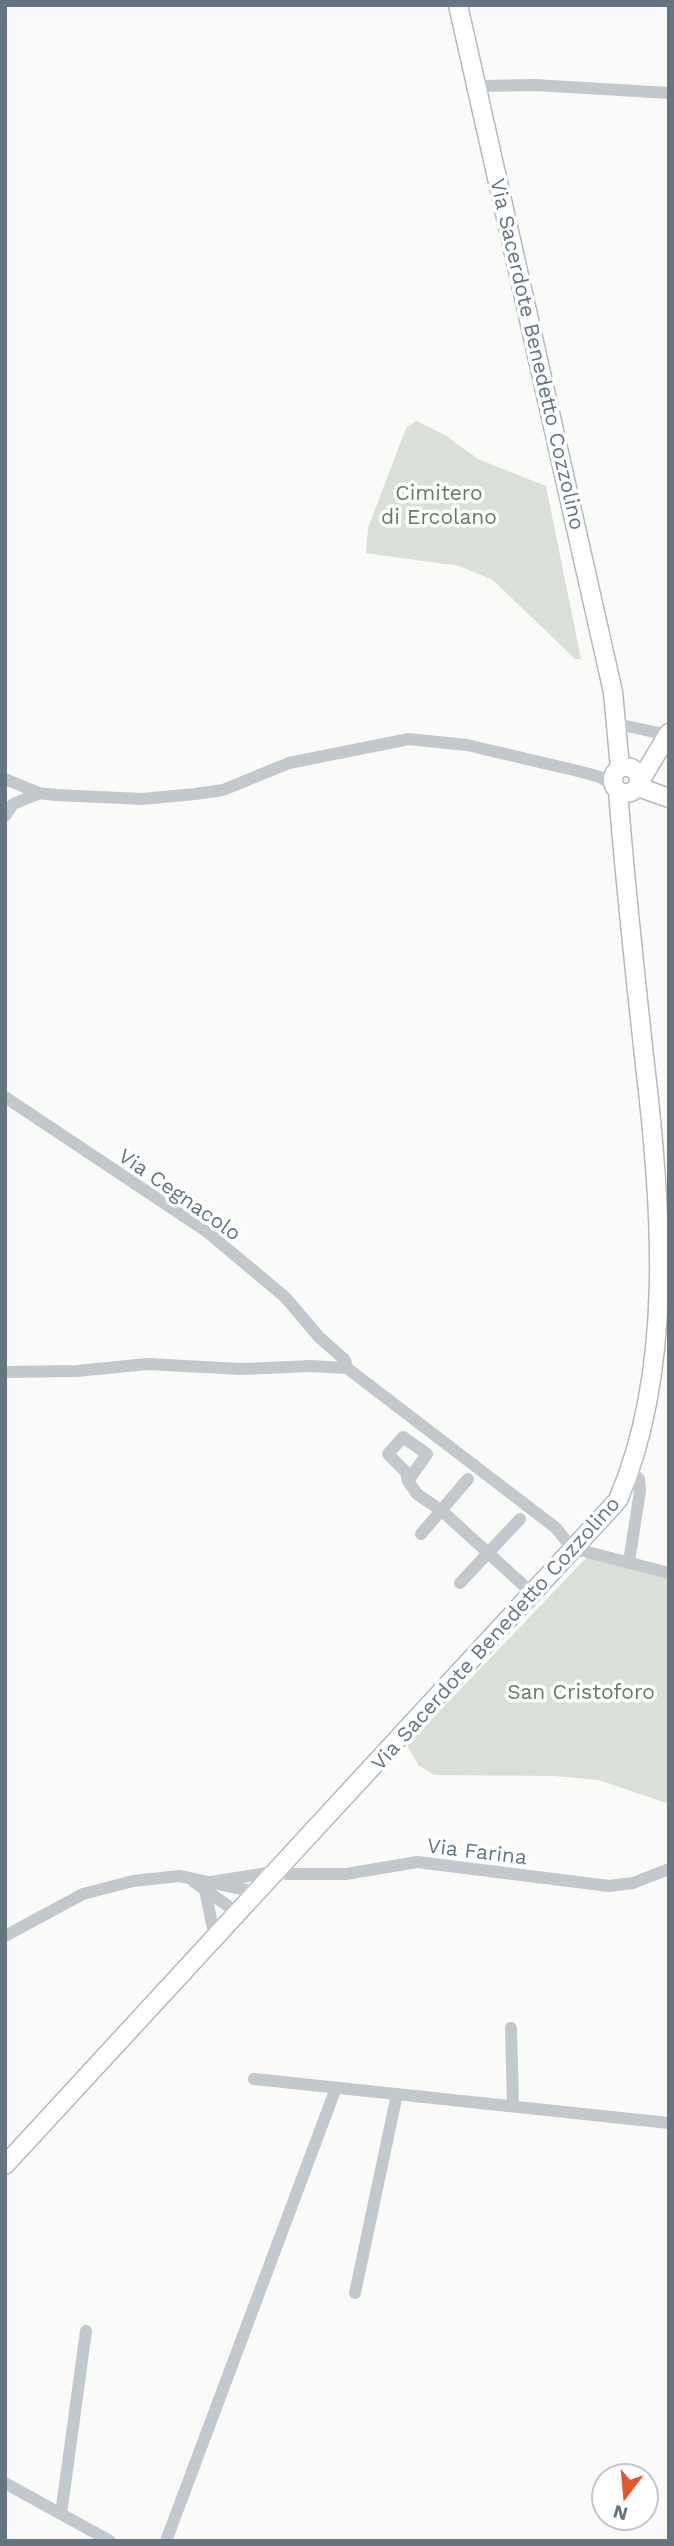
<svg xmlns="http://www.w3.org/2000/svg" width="674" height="2546" viewBox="0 0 674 2546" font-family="'Work Sans',sans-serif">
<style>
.green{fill:#dadfd7}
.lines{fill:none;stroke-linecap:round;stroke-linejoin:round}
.secondary-casing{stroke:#b3babf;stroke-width:21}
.street{stroke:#c3c8cc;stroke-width:12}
.secondary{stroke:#fff;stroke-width:18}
.labels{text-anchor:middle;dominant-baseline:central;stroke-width:7;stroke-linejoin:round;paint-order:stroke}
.street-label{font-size:21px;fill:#657683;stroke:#fff}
.park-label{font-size:21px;fill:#687a64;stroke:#fff}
</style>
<rect width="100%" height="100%" fill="#fafaf8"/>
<path class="green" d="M416,421L445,435L478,459L546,486L581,659H575L493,580L459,566L366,553L368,528L406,428Z
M588,1556L669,1578V1804L599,1780L554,1776L434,1775L419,1766L407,1745Z"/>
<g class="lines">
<defs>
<path id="secondary" d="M458,5L613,692L620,768
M613 780a13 13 0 1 1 26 0a13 13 0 1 1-26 0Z
M640,781L669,733
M638,787L669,798
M5,2165L618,1500C674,1370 662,1207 645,1065C635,974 625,882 618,791"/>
</defs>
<use href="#secondary" class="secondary-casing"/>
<path class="street" d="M476,86L535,85L669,93
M622,725L668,735
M5,779L39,793L56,795L142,799L195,794L223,790L289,763L409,739L467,745L582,772L600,777L614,786
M5,816L13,804L38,794
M5,1097L206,1231L285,1297L319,1337L345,1360L347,1368L556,1528L572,1548L669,1573
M5,1372L77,1371L147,1364L242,1369L310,1366L347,1368
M408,1481L406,1472L388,1454L403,1437L427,1454L408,1481L417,1494L442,1511L532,1593
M421,1534L468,1479
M629,1562L640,1491L639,1479L634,1474
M460,1583L520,1519
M193,1881L238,1913
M211,1882L279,1871L287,1874H346L417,1862L609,1886L633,1883L669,1869
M205,1890L215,1938
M5,1936L83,1894L133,1881L179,1876L257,1892
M511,2028L513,2105
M254,2079L669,2123
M355,2293L397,2094
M5,2483L110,2541
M61,2514L86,2331
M166,2541L336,2088"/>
<use href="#secondary" class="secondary"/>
</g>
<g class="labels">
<g class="street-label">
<text transform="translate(538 354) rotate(77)">Via Sacerdote Benedetto Cozzolino</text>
<text transform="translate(180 1194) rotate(35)">Via Cegnacolo</text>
<text transform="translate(495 1633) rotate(-48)">Via Sacerdote Benedetto Cozzolino</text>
<text transform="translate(477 1851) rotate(7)">Via Farina</text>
</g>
<g class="park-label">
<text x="439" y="492">Cimitero<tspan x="439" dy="24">di Ercolano</tspan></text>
<text x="581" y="1691">San Cristoforo</text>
</g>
</g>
<rect width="674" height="2546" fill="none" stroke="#657683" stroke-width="14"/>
<g transform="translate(625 2497) rotate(196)"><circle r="33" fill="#ffffff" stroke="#c1c8cd" stroke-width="2"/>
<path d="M0-5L12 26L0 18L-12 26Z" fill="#e4572e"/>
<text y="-10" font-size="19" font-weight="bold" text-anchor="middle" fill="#657683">N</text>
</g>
</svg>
